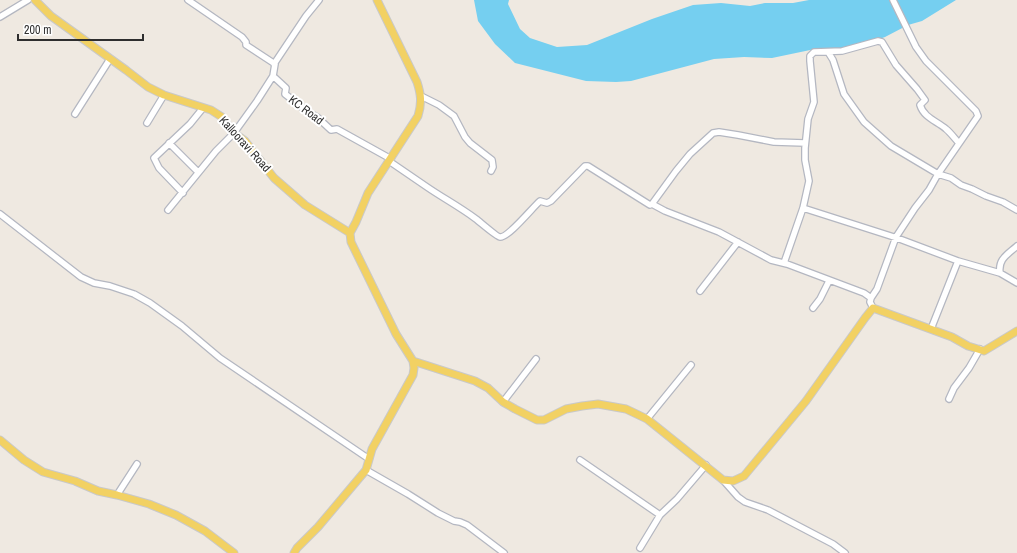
<svg xmlns="http://www.w3.org/2000/svg" width="1017" height="553" viewBox="0 0 1017 553" font-family="'Archivo Narrow',sans-serif">
<style>
.water{fill:#75cff0}
.lines{fill:none;stroke-linecap:round;stroke-linejoin:round}
.minor-casing{stroke:#b4b7c1;stroke-width:8}
.major-casing{stroke:#c9c9c9;stroke-width:9}
.minor{stroke:#fff;stroke-width:5.5}
.major{stroke:#f2d163;stroke-width:7}
.labels{text-anchor:middle;dominant-baseline:central;stroke-width:4;stroke-linejoin:round;paint-order:stroke}
.street-label{font-size:12px;fill:#2e2e2e;stroke:#fff}
</style>
<rect width="100%" height="100%" fill="#efe9e1"/>
<path class="water" d="M474,0H509L508,4L520,29L530,38L557,47L587,45L652,19L693,5L721,3L750,6L765,3H793L809,0H956L922,21L908,25L885,37L871,42L844,49H815L772,58L744,57L714,59L631,81L616,82L586,81L515,63L495,44L478,21Z"/>
<g class="lines">
<defs>
<path id="minor" d="M188,0L242,37L246,42V45L275,64L273,76L286,88L285,94L308,112L317,117L331,130L337,129L391,159
M0,17L28,0
M828,52L833,60L844,94L864,122L891,146L938,174L951,178L961,185L972,189L986,196L1003,202L1017,210
M274,64L306,16L319,0
M421,96L439,105L454,116L465,137L470,143L492,160L493,167L491,171
M75,114L110,59
M147,123L164,95
M169,143L198,172
M389,161C402,170 414,178 427,187C443,198 460,207 476,219C480,222 497,237 500,237C508,238 533,207 540,201L547,203L551,201L585,166H588L642,200L650,205L652,204L676,171L690,154L713,133L719,132L738,135L774,142L805,143
M183,193L159,168L154,158L190,124L203,108
M652,204L665,211L719,232L771,260L787,264L864,293L871,298L870,302L873,308
M803,208L897,238L958,261L1000,273
M168,210L216,151L234,133L257,101L273,76
M0,214L81,277L94,283L110,286L134,294L150,303L182,326L220,358L369,459
M1017,246C1007,255 998,259 1000,273L1017,283
M784,263L803,208L809,181L805,160V148L808,119L814,102L810,61V56L814,52L842,51L878,41L882,42L896,65L917,89L925,100L920,105C924,118 937,121 946,129C951,133 955,139 959,143
M700,291L738,242
M871,298L877,289L896,237L915,208L929,190L938,174L978,116L976,111L926,61L916,47L893,0
M813,308L820,299L829,281
M931,329L958,261
M949,399L954,388L969,368L980,349
M503,402L536,359
M647,419L691,365
M580,460L660,515
M366,470L408,494L438,513L454,521L460,522L467,525L504,553
M723,480L738,497L745,502L768,510L833,544L845,553
M117,495L137,464
M640,548L660,515L677,499L706,465"/>
<path id="major" d="M35,0L51,16L126,70L148,87L164,95L211,110L222,117L234,133L245,141L274,178L305,205L350,233
M350,233L356,222L368,193L418,116C422,103 421,94 417,82L377,0
M413,361L475,381L488,388L503,402L515,409L537,420H544L566,409L582,406L598,404L626,409L647,419L723,480L733,481L744,476L806,401L865,318L873,308L952,337L968,346L984,351L1017,331
M0,440L24,460L43,472L75,481L98,491L117,495L149,504L176,515L205,531L234,553
M294,553L297,548L318,527L366,470L372,449L413,375L414,368L413,361L396,334L351,242L350,233"/>
</defs>
<use href="#minor" class="minor-casing"/>
<use href="#major" class="major-casing"/>
<use href="#minor" class="minor"/>
<use href="#major" class="major"/>
</g>
<g class="labels">
<g class="street-label">
<text transform="translate(306 110) rotate(37)">KC Road</text>
<text transform="translate(245 144) rotate(48)">Kallooravi Road</text>
</g>
</g>
<path d="M18 34v6h125v-6" fill="none" stroke="#2e2e2e" stroke-width="2"/>
<text x="24" y="34" font-size="12" fill="#2e2e2e" stroke="#ffffff" stroke-width="3" paint-order="stroke">200 m</text>
</svg>
